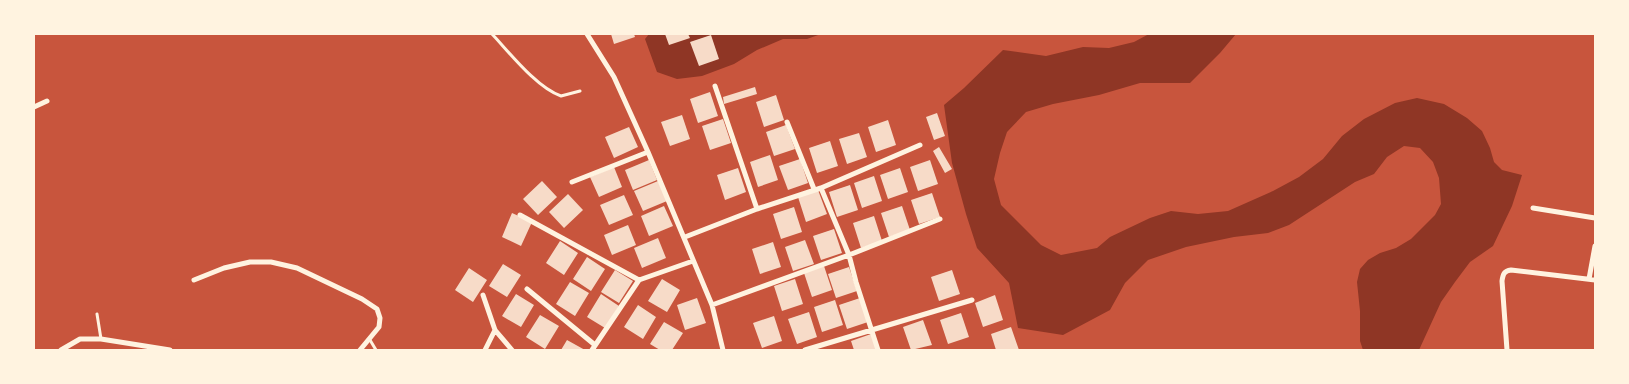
<svg xmlns="http://www.w3.org/2000/svg" width="1629" height="384" viewBox="0 0 1629 384" font-family="'Nunito Sans',sans-serif">
<style>
.water{fill:#8f3625}
.building{fill:#f7dbc8}
.lines{fill:none;stroke-linecap:round;stroke-linejoin:round}
.service{stroke:#fff3e0;stroke-width:3}
.minor{stroke:#fff3e0;stroke-width:5}
</style>
<rect width="100%" height="100%" fill="#c8553d"/>
<path class="water" d="M649,34H821L807,39H783L757,50L734,64L702,76L677,79L657,72L645,39Z
M1149,34H1236L1220,53L1190,83H1140L1099,95L1053,104L1026,112L1007,132L1000,153L994,179L1001,205L1041,245L1061,255L1097,248L1110,237L1150,218L1171,211L1198,214L1228,211L1273,191L1299,177L1323,159L1342,136L1364,119L1395,103L1417,98L1444,104L1467,118L1482,131L1490,148L1494,162L1502,170L1522,175L1512,206L1493,246L1470,262L1455,282L1441,302L1419,350H1363L1360,341V311L1357,282L1360,269L1368,260L1380,253L1396,248L1411,239L1435,215L1441,204L1439,178L1433,162L1420,148L1404,146L1387,157L1374,174L1355,182L1289,225L1268,233L1234,237L1186,247L1148,260L1125,283L1110,310L1063,335L1018,328L1009,283L977,248L966,214L952,163L944,105L964,88L1003,50L1046,56L1083,47L1109,48L1134,42Z"/>
<path class="building" d="M611,34H634L635,37L614,44Z
M665,34H688L690,38L669,45Z
M711,35L719,59L699,66L690,42Z
M755,87L757,94L724,104L723,97Z
M710,92L718,116L698,123L690,99Z
M776,95L784,120L764,127L756,102Z
M937,113L945,136L934,140L926,117Z
M682,115L690,139L670,146L661,122Z
M723,119L731,143L710,150L702,126Z
M888,120L896,145L876,152L868,127Z
M786,125L795,149L774,156L766,132Z
M629,127L638,147L614,158L605,137Z
M859,133L867,157L847,164L839,139Z
M830,141L838,166L817,173L809,148Z
M939,147L952,169L945,173L933,151Z
M770,155L778,180L758,187L750,162Z
M800,159L808,183L788,190L779,166Z
M649,160L657,180L633,190L625,170Z
M930,160L938,184L918,191L910,167Z
M614,167L622,187L599,197L590,177Z
M738,168L746,192L725,200L717,175Z
M900,168L908,192L888,199L880,175Z
M874,176L882,201L862,208L854,183Z
M542,181L557,197L538,215L523,199Z
M658,181L667,201L643,211L634,191Z
M850,185L858,210L837,217L829,192Z
M818,190L827,214L806,222L798,197Z
M932,193L940,217L919,224L911,200Z
M568,194L583,210L564,228L549,212Z
M624,195L633,215L609,225L600,205Z
M664,206L673,226L649,236L641,216Z
M902,206L910,230L889,237L881,213Z
M794,207L802,232L781,239L773,214Z
M512,213L532,222L521,246L502,237Z
M874,216L882,241L861,248L853,223Z
M628,225L636,245L612,255L604,235Z
M834,229L842,253L821,260L813,236Z
M658,238L666,258L642,268L634,248Z
M805,240L814,264L793,271L785,247Z
M560,241L578,253L564,275L546,263Z
M773,242L781,267L760,274L752,249Z
M587,257L605,269L591,291L573,279Z
M503,264L521,275L507,297L489,286Z
M824,266L832,290L812,297L804,273Z
M849,267L857,291L836,298L828,274Z
M469,268L487,280L473,302L455,290Z
M615,270L633,281L619,303L601,292Z
M952,270L960,294L939,301L931,277Z
M662,279L680,290L667,312L648,301Z
M795,279L803,304L782,311L774,286Z
M570,282L589,293L575,316L556,304Z
M516,294L534,305L521,327L502,316Z
M601,294L619,306L605,328L587,317Z
M995,295L1003,320L983,327L975,303Z
M697,298L706,323L685,330L677,305Z
M860,298L868,322L847,329L839,305Z
M835,300L843,325L822,332L814,307Z
M638,305L656,317L643,339L624,327Z
M809,312L817,337L797,344L788,319Z
M961,313L969,337L948,344L940,320Z
M540,315L559,326L545,349L526,337Z
M774,316L782,341L762,348L753,323Z
M923,320L932,345L911,350L903,327Z
M664,322L683,333L672,350H660L650,344Z
M1011,327L1019,350H996L991,334Z
M871,334L877,350H854L851,341Z
M567,340L585,350H561Z"/>
<g class="lines">
<path class="service" d="M492,34C509,52 537,88 561,96L580,91
M97,314L101,339
M370,340L376,350"/>
<path class="minor" d="M587,34L614,77L648,152L712,305L723,350
M715,86L757,209
M34,107L47,101
M787,122L814,189
M572,182L648,152
M821,188L849,255L856,282L878,350
M1533,208L1595,218
M520,215L639,280
M685,237L757,209L821,188L920,145
M1589,279L1595,246
M194,280L224,268L250,262H271L297,268L362,299L377,309L380,318L379,327L360,350
M527,289L595,345
M483,295L495,330L512,350
M712,305L849,255L940,219
M61,350L80,339H101L170,350
M485,350L495,330
M592,350L639,280L693,261
M805,350L972,300
M1507,350L1502,281C1503,274 1504,271 1511,270L1595,280"/>
</g>
<rect width="1629" height="384" fill="none" stroke="#fff3e0" stroke-width="70"/>
</svg>
